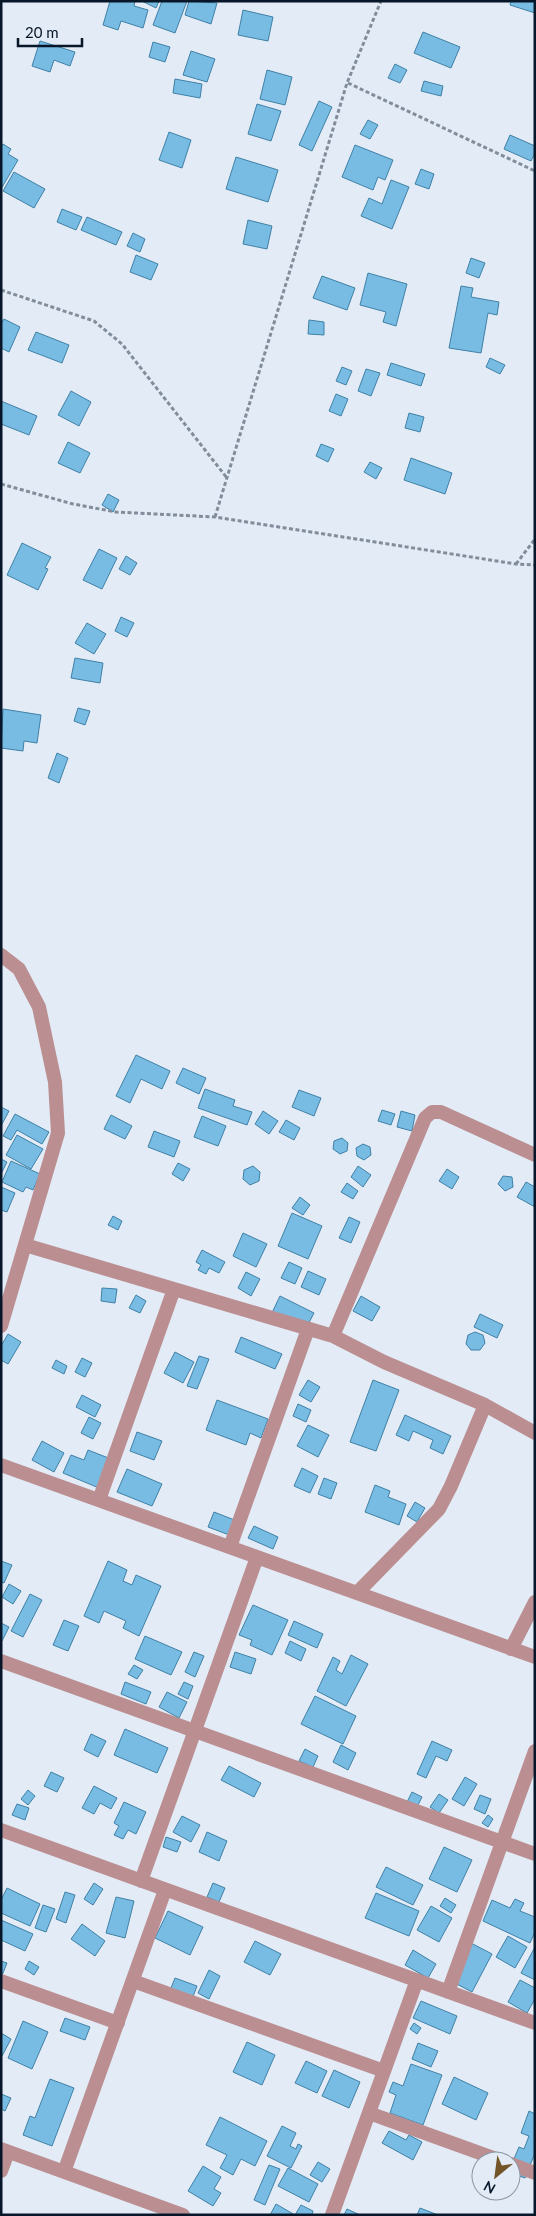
<svg xmlns="http://www.w3.org/2000/svg" width="536" height="2216" viewBox="0 0 536 2216" font-family="Lato,sans-serif">
<style>
.building{fill:#79bce3;stroke:#3f81a6}
.lines{fill:none;stroke-linecap:round;stroke-linejoin:round}
.path{stroke:#828d9c;stroke-width:3;stroke-dasharray:4 2.5;stroke-linecap:butt}
.minor{stroke:#bb8f91;stroke-width:14}
</style>
<rect width="100%" height="100%" fill="#e3ebf6"/>
<path class="building" d="M110,1H135L134,6L148,10L143,28L121,21L118,30L103,25Z
M142,1H159L156,8Z
M162,1H187L175,33L153,25Z
M189,1L217,3L211,24L185,15Z
M511,1H535V13L510,5Z
M243,10L273,17L268,41L238,35Z
M423,32L460,47L451,68L414,53Z
M40,41L75,52L70,66L54,60L50,72L32,66Z
M153,42L170,47L165,62L149,57Z
M191,51L215,59L207,82L183,75Z
M395,64L407,70L400,83L388,78Z
M267,70L292,77L285,105L260,99Z
M175,79L202,84L200,98L173,93Z
M424,81L443,86L441,96L421,91Z
M319,101L332,107L312,151L299,145Z
M257,104L281,111L271,141L248,134Z
M368,120L378,125L370,139L360,134Z
M169,132L191,140L182,168L159,160Z
M510,135L535,146V153L531,161L504,149Z
M3,144L11,149L8,154L18,160L1,189V148Z
M355,145L393,160L385,180L378,177L373,190L342,177Z
M236,157L278,170L268,202L226,189Z
M421,169L434,174L429,189L415,184Z
M14,172L45,189L34,208L3,191Z
M391,180L409,187L392,229L361,216L369,198L382,204Z
M62,209L82,217L76,230L57,222Z
M87,217L122,232L116,245L81,230Z
M248,220L272,226L267,249L243,244Z
M133,233L145,239L140,252L127,246Z
M136,255L158,264L151,280L130,272Z
M471,258L485,263L479,278L466,273Z
M368,273L407,284L396,326L383,322L386,312L360,305Z
M322,276L355,288L347,310L313,298Z
M461,286L473,288L471,297L499,302L497,315L488,313L481,353L449,348Z
M4,319L20,327L9,352L1,348V324Z
M309,320L324,322V335L308,334Z
M36,332L69,345L62,363L28,350Z
M490,358L505,365L500,374L486,367Z
M391,363L425,374L421,386L387,375Z
M342,367L352,371L346,385L336,381Z
M366,369L380,373L371,396L358,391Z
M71,391L91,402L79,426L58,415Z
M336,394L348,399L341,416L329,411Z
M1,401L37,416L29,435L1,424Z
M409,413L424,417L420,432L405,428Z
M68,442L90,453L80,473L58,463Z
M321,444L334,449L328,462L316,456Z
M411,458L452,473L445,494L404,480Z
M370,462L382,468L376,479L364,472Z
M108,494L119,500L113,512L102,505Z
M22,543L51,557L45,568L48,569L38,590L7,575Z
M99,549L117,558L102,589L83,580Z
M126,556L137,563L130,575L119,569Z
M121,617L134,623L127,637L115,631Z
M87,623L106,634L94,654L75,643Z
M75,658L103,663L100,683L71,678Z
M78,708L90,711L85,725L74,721Z
M3,709L41,715L37,743L24,741L23,751L1,748Z
M57,753L68,758L59,783L48,778Z
M136,1055L170,1071L162,1089L141,1079L130,1103L116,1096Z
M183,1068L206,1078L199,1094L176,1083Z
M205,1089L235,1100L233,1106L252,1112L247,1125L198,1108Z
M299,1090L321,1098L314,1116L292,1107Z
M1,1107L9,1111L1,1126Z
M382,1110L395,1114L391,1125L378,1121Z
M263,1111L278,1121L269,1134L255,1124Z
M401,1111L415,1115L412,1131L397,1127Z
M15,1114L49,1132L42,1144L17,1130L11,1140L3,1136Z
M111,1115L132,1126L125,1139L104,1129Z
M202,1116L226,1126L218,1146L194,1137Z
M286,1120L300,1128L294,1140L279,1132Z
M154,1131L180,1141L174,1157L148,1147Z
M17,1135L43,1149L31,1169L6,1155Z
M342,1138L348,1143L347,1151L340,1154L333,1149L334,1141Z
M363,1144L370,1147L371,1155L364,1160L357,1156L356,1148Z
M1,1159L7,1162L1,1174Z
M11,1161L40,1174L33,1190L26,1187L23,1192L2,1182Z
M178,1163L190,1169L183,1181L172,1174Z
M253,1166L260,1172L259,1181L250,1185L243,1179L244,1170Z
M358,1166L371,1175L363,1187L351,1177Z
M447,1169L459,1177L452,1189L439,1181Z
M503,1176L512,1177L513,1187L505,1191L498,1184Z
M526,1182L535,1187V1207L517,1197Z
M347,1183L358,1191L353,1199L341,1192Z
M1,1187L15,1193L7,1212L1,1210Z
M300,1197L310,1205L303,1215L292,1208Z
M292,1213L322,1226L308,1259L278,1246Z
M113,1216L122,1221L118,1230L108,1225Z
M349,1217L360,1222L351,1243L339,1238Z
M243,1233L267,1244L256,1267L233,1256Z
M202,1250L225,1262L219,1273L209,1268L206,1274L198,1270L201,1265L196,1262Z
M289,1262L302,1268L295,1284L281,1278Z
M308,1271L326,1279L319,1295L301,1287Z
M246,1272L260,1279L251,1296L238,1288Z
M102,1288L117,1289L115,1303L101,1301Z
M136,1295L146,1301L140,1313L129,1308Z
M280,1296L314,1313L303,1334L270,1317Z
M361,1296L380,1307L372,1321L353,1311Z
M480,1314L503,1325L497,1338L474,1327Z
M475,1332L483,1335L485,1343L480,1350H471L466,1344L468,1335Z
M8,1334L21,1342L8,1364L1,1360V1346Z
M241,1337L282,1354L275,1369L235,1352Z
M175,1352L194,1362L183,1383L164,1373Z
M199,1356L209,1359L197,1389L187,1386Z
M82,1358L92,1363L85,1377L75,1372Z
M56,1360L67,1366L64,1374L52,1368Z
M308,1380L320,1387L311,1402L299,1395Z
M373,1380L399,1390L376,1451L350,1442Z
M82,1395L101,1405L95,1417L76,1407Z
M217,1400L268,1419L261,1438L250,1433L246,1445L206,1430Z
M298,1404L311,1410L306,1422L293,1416Z
M405,1415L451,1436L443,1454L430,1448L433,1440L413,1431L409,1441L396,1435Z
M89,1417L101,1423L93,1439L81,1433Z
M308,1425L329,1435L318,1457L297,1446Z
M137,1432L162,1441L154,1460L130,1451Z
M42,1441L64,1453L54,1472L32,1460Z
M88,1450L111,1459L99,1488L63,1473L71,1455L84,1460Z
M302,1468L318,1476L310,1493L294,1486Z
M127,1469L162,1484L152,1506L117,1492Z
M324,1478L337,1483L331,1499L318,1494Z
M375,1485L390,1491L388,1497L406,1504L399,1525L365,1512Z
M415,1502L425,1508L417,1522L407,1516Z
M214,1512L237,1521L232,1536L208,1527Z
M254,1526L278,1537L273,1549L248,1538Z
M1,1561L12,1565L4,1583L1,1582Z
M108,1561L127,1570L123,1581L132,1585L136,1575L161,1586L139,1636L123,1628L126,1621L104,1611L99,1623L84,1616Z
M9,1584L21,1591L13,1604L2,1597Z
M30,1594L42,1600L23,1637L11,1631Z
M253,1605L288,1620L272,1655L250,1645L252,1640L239,1635Z
M64,1620L79,1626L68,1651L53,1645Z
M294,1621L323,1634L317,1648L288,1635Z
M1,1623L9,1627L2,1641H1Z
M145,1636L182,1652L171,1675L135,1659Z
M290,1641L306,1649L301,1661L285,1653Z
M194,1652L204,1656L195,1677L185,1672Z
M235,1652L256,1659L251,1674L230,1667Z
M351,1655L368,1664L346,1706L317,1691L333,1657L340,1661L336,1670L342,1674Z
M134,1665L143,1670L137,1679L128,1674Z
M125,1682L151,1692L146,1704L121,1694Z
M184,1682L193,1686L188,1699L178,1694Z
M167,1692L187,1702L179,1718L159,1707Z
M315,1696L356,1716L343,1744L301,1724Z
M125,1729L168,1748L157,1773L114,1755Z
M91,1734L106,1741L98,1757L84,1750Z
M432,1741L452,1750L447,1761L436,1756L426,1778L417,1774Z
M341,1745L356,1753L348,1770L333,1762Z
M305,1749L318,1756L313,1767L299,1761Z
M229,1766L261,1783L254,1797L221,1780Z
M51,1772L64,1778L57,1792L44,1786Z
M465,1777L477,1784L464,1806L452,1799Z
M94,1786L117,1798L111,1809L100,1803L94,1814L82,1808Z
M28,1790L35,1796L28,1805L21,1799Z
M412,1792L422,1797L417,1807L407,1802Z
M439,1794L448,1800L439,1813L430,1807Z
M480,1795L491,1799L485,1814L474,1809Z
M124,1802L146,1812L136,1834L128,1830L123,1839L114,1835L119,1826L114,1823Z
M17,1804L29,1808L25,1820L12,1815Z
M488,1815L493,1819L488,1827L482,1823Z
M182,1816L200,1825L191,1842L173,1832Z
M207,1832L227,1841L219,1861L199,1852Z
M166,1837L181,1842L177,1852L163,1847Z
M444,1847L472,1860L457,1892L429,1879Z
M386,1867L423,1885L413,1905L376,1887Z
M94,1883L103,1889L93,1905L84,1899Z
M213,1883L225,1888L219,1902L207,1897Z
M7,1888L40,1904L30,1926L1,1913V1900Z
M65,1892L75,1895L66,1923L56,1919Z
M376,1893L419,1911L409,1936L365,1918Z
M116,1897L134,1901L125,1938L106,1933Z
M445,1898L456,1905L451,1913L440,1906Z
M515,1899L524,1903L520,1911L535,1917V1932L530,1943L483,1921L492,1900L510,1908Z
M43,1905L55,1909L46,1932L35,1928Z
M431,1906L452,1918L439,1942L417,1930Z
M168,1911L203,1927L190,1955L155,1938Z
M1,1920L33,1934L25,1951L1,1940Z
M82,1924L105,1941L95,1956L71,1939Z
M508,1936L527,1947L515,1968L496,1957Z
M255,1941L281,1954L270,1975L244,1962Z
M471,1943L492,1954L472,1992L451,1981Z
M535,1947V1980L521,1973Z
M413,1950L436,1964L428,1978L405,1965Z
M1,1961L7,1963L1,1978Z
M29,1961L39,1967L34,1975L25,1969Z
M209,1970L220,1976L209,1999L198,1993Z
M175,1978L197,1986L189,2007L167,1998Z
M520,1980L535,1988V1999L527,2013L508,2002Z
M421,2001L457,2016L450,2034L413,2018Z
M65,2018L90,2027L85,2040L60,2031Z
M23,2021L48,2032L32,2069L8,2058Z
M414,2023L421,2028L417,2034L410,2029Z
M1,2033L11,2039L2,2056L1,2055Z
M247,2042L275,2055L262,2085L233,2072Z
M418,2043L438,2051L431,2067L412,2059Z
M306,2061L327,2071L317,2093L295,2083Z
M411,2064L442,2075L423,2125L390,2113L396,2095L389,2092L393,2082L403,2086Z
M334,2070L360,2082L349,2108L322,2096Z
M454,2077L488,2093L476,2120L442,2104Z
M50,2079L74,2088L52,2146L23,2135L30,2116L35,2118Z
M1,2094L11,2098L5,2111L1,2109Z
M529,2111L535,2114V2153L525,2178L511,2173V2166L519,2147L524,2149L529,2136L521,2133Z
M220,2117L267,2141L255,2166L241,2159L233,2175L220,2168L227,2155L206,2145Z
M282,2126L296,2133L290,2146L296,2149L298,2144L302,2146L291,2168L267,2156Z
M389,2131L406,2140L409,2135L422,2142L413,2160L382,2143Z
M318,2162L330,2169L322,2182L310,2175Z
M269,2165L280,2169L265,2205L254,2200Z
M203,2166L221,2177L214,2189L221,2193L213,2206L188,2191Z
M288,2168L318,2184L309,2202L278,2186Z
M276,2204L295,2215H270Z
M301,2205L313,2211L312,2215H295Z
M420,2208L438,2215H417Z
M347,2209L360,2215H344Z"/>
<g class="lines">
<path class="path" d="M348,83L535,171
M1,290L94,321L122,344L227,478
M1,484L73,504L116,512L215,517L516,564L535,565
M215,517L347,83L381,1
M516,564L535,539"/>
<path class="minor" d="M1,955L19,969L39,1007L55,1082L58,1133L1,1326
M25,1245L333,1336L384,1362L485,1405L535,1433
M333,1336L425,1118L432,1112H441L535,1155
M1,1465L535,1657
M99,1500L174,1289
M230,1547L308,1329
M357,1593L439,1509L451,1486L485,1405
M511,1649L535,1602
M1,1661L535,1854
M1,1830L535,2023
M141,1881L257,1557
M1,1981L118,2023
M133,1981L384,2071
M448,1992L535,1751
M369,2113L502,2161
M1,2149L183,2215
M511,2164L535,2173
M1,2171L8,2152
M64,2172L165,1890
M332,2215L417,1980"/>
</g>
<rect width="536" height="2216" fill="none" stroke="#071629" stroke-width="5"/>
<g transform="translate(496 2176) rotate(209)"><circle r="24" fill="#e3ebf6" stroke="#8b96a4"/>
<path d="M0-4L9 19L0 12L-9 19Z" fill="#725428"/>
<text y="-8" font-size="14" font-weight="bold" text-anchor="middle" fill="#071629">N</text>
</g>
<path d="M18 38v8h64v-8" fill="none" stroke="#071629" stroke-width="2.5"/>
<text x="25" y="38" font-size="15" fill="#071629" stroke="#e3ebf6" stroke-width="4" paint-order="stroke">20 m</text>
</svg>
